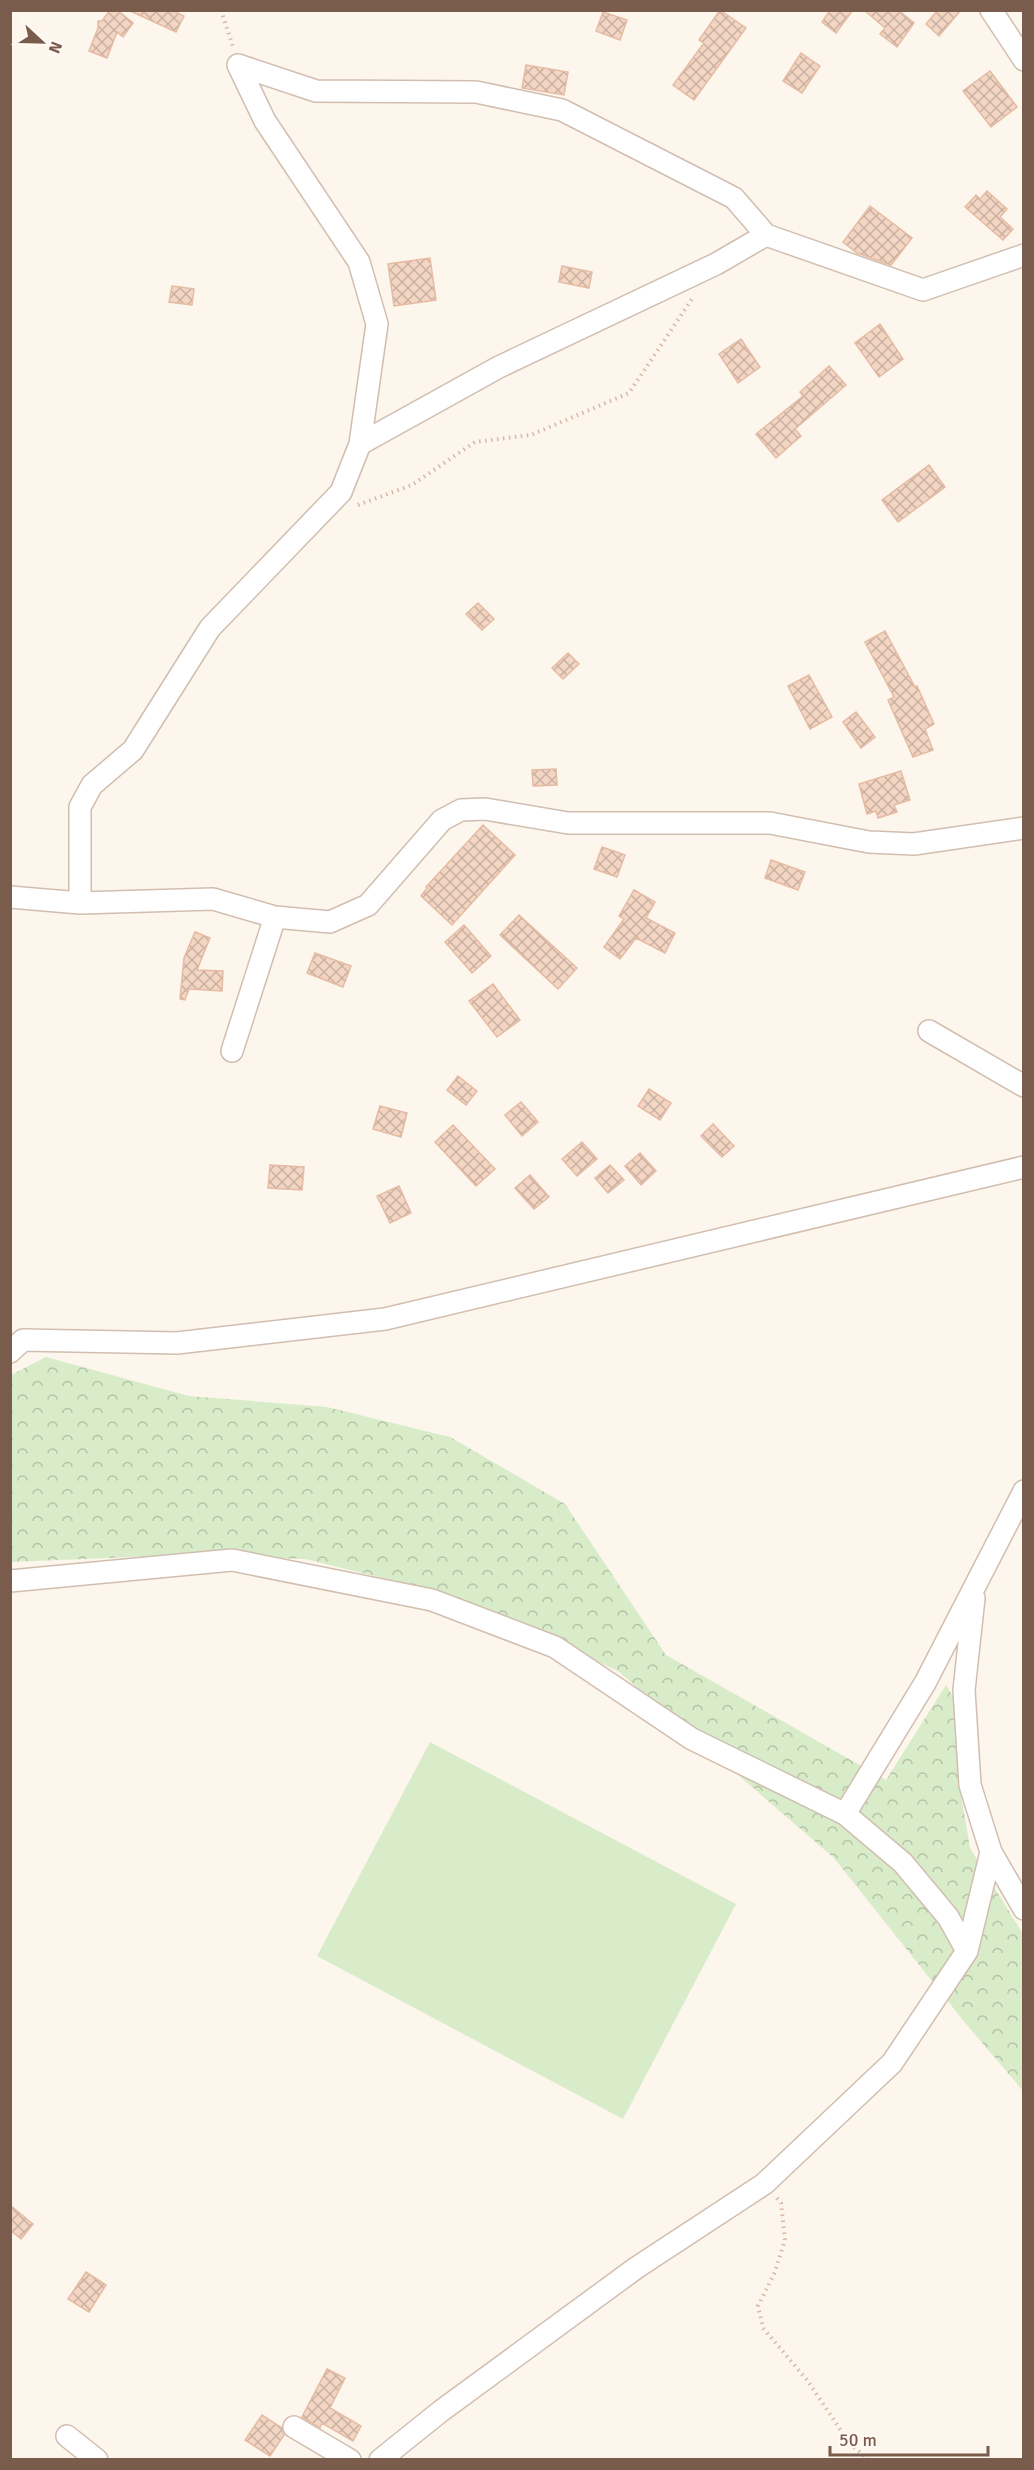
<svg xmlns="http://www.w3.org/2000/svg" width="1034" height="2470" viewBox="0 0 1034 2470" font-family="Signika,sans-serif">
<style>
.grass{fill:#d8ecc9}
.forest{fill:url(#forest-crowns)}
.building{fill:url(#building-cross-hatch);stroke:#e6bba3;stroke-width:1.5}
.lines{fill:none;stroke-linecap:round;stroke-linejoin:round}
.minor-casing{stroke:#d1beb0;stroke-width:24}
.path{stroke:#d9b8a5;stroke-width:4;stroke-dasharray:1.5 4.5;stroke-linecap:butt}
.minor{stroke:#fff;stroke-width:21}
</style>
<defs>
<pattern id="forest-crowns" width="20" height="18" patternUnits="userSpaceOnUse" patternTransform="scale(1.5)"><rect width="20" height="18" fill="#d8ecc9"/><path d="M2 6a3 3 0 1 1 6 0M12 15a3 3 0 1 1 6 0" fill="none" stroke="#b4c2a5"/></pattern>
<pattern id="building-cross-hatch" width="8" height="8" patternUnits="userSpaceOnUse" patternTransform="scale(1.5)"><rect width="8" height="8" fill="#f3d5c3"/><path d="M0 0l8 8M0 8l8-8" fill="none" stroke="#cab0a1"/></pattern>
</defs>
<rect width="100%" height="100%" fill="#fdf6ec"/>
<path class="grass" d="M430,1742L736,1904L623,2119L317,1956Z"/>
<path class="forest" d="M46,1357L189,1396L327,1407L450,1437L565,1504L666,1655L886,1780L946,1685L956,1701L958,1776L970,1848L1023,1934V2091L962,2019L834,1858L618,1671L453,1595L305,1559L180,1555L11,1562V1375Z"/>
<path class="building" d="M110,10H117L133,23L123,37L117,32L107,58L89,51L98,28V21H102Z
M128,10H172L184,16L176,32Z
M720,10L746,28L694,100L673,85L704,43L699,40Z
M830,10H853L836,33L822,22Z
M864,10H898L914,23L897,47L880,34L885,28Z
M938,10H961L939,36L926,24Z
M603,12L627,20L620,40L596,31Z
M801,53L820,66L802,93L783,81Z
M526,65L568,72L564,95L522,88Z
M990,71L1017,107L991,127L963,91Z
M987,191L1007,209L1000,217L1013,229L1003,240L965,207L976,195L980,199Z
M870,206L912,238L891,265L857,253L843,242Z
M430,258L436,300L394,306L388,264Z
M562,266L592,272L589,288L559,282Z
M172,286L194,289L192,305L169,302Z
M880,324L903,359L879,377L855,343Z
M741,339L760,367L738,383L719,354Z
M829,366L846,385L795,429L801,436L776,458L756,434L803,396L800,392Z
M929,465L945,487L898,522L882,500Z
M478,603L494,619L482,630L466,614Z
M885,631L915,687L917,686L934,724L925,729L933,750L913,757L888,700L894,697L865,642Z
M568,653L579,664L563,679L552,668Z
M809,675L832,717L810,729L788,686Z
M856,712L875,737L861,748L843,722Z
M556,769L557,785L533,786L532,770Z
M901,771L910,800L894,805L897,812L878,818L876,811L867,814L859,784Z
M483,825L515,855L452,925L421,896L427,888L426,887Z
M602,847L625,855L617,877L594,869Z
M771,860L805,872L798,890L765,878Z
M634,890L655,902L646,918L675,933L665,953L636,938L620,959L604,947L624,919L619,916Z
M519,915L577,968L558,989L500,935Z
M464,925L491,956L472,973L445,942Z
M195,932L210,938L197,970L223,971L222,991L189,989L185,1000L180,999L184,958Z
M315,953L351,966L343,987L307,973Z
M493,984L520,1020L497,1037L469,1001Z
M458,1076L477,1091L466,1105L447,1090Z
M649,1089L671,1103L660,1120L638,1106Z
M521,1102L538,1122L522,1136L505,1115Z
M380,1106L407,1113L401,1137L373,1129Z
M713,1124L734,1146L722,1157L701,1136Z
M453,1125L495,1169L476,1186L435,1142Z
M582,1142L597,1159L577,1176L562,1159Z
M640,1153L656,1171L641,1185L625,1166Z
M270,1165L304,1167L302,1190L268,1188Z
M610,1165L624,1180L608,1193L595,1178Z
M530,1175L549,1197L534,1209L515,1188Z
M399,1186L411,1213L390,1223L377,1196Z
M10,2205L33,2224L21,2239L10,2230Z
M86,2272L106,2285L89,2312L68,2299Z
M327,2369L345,2378L330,2408L361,2426L353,2441L322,2423L320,2428L302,2417Z
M262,2415L282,2428L284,2435L270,2456L245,2440Z"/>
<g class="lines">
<defs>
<path id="minor" d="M991,10L1024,60
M238,65L316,91L476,92L562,110L734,198L766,235
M238,65L265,121L359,262L377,324L360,444
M10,897L80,903L213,899L275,917L330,922L368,905L442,820L461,810L485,809L568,823H770L869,842L914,844L1024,828
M80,903V807L92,785L133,750L210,628L341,492L360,444L499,367L716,264L766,235L923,290L1024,255
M929,1031L1024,1086
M232,1051L275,917
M10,1352L23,1340L177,1343L385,1319L1024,1167
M10,1581L232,1560L432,1600L555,1647L692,1739L845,1814L903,1863L948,1917L967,1951
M974,1598L964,1690L970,1785L991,1852L1024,1909
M845,1814L925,1683L1024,1491
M294,2427L350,2460
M67,2436L97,2460
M380,2460L441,2411L636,2268L764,2184L892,2063L967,1951L991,1852"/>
</defs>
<use href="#minor" class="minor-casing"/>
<path class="path" d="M221,10L233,47
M358,505L412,485L475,442L531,435L629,393L692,299
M777,2198L781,2203L785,2240L774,2274L758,2306L763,2328L807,2380L850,2444L869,2460"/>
<use href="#minor" class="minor"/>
</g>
<rect width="1034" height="2470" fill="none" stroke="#7a5c4d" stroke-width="24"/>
<g transform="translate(42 42) rotate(112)" stroke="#fffaf3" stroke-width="4.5" paint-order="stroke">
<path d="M0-4.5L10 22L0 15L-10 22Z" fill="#7a5c4d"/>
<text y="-9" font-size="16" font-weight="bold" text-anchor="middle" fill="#7a5c4d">N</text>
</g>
<path d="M830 2446v9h158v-9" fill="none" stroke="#7a5c4d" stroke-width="3"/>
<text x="839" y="2446" font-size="18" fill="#7a5c4d" stroke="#fffaf3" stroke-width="4.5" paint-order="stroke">50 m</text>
</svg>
